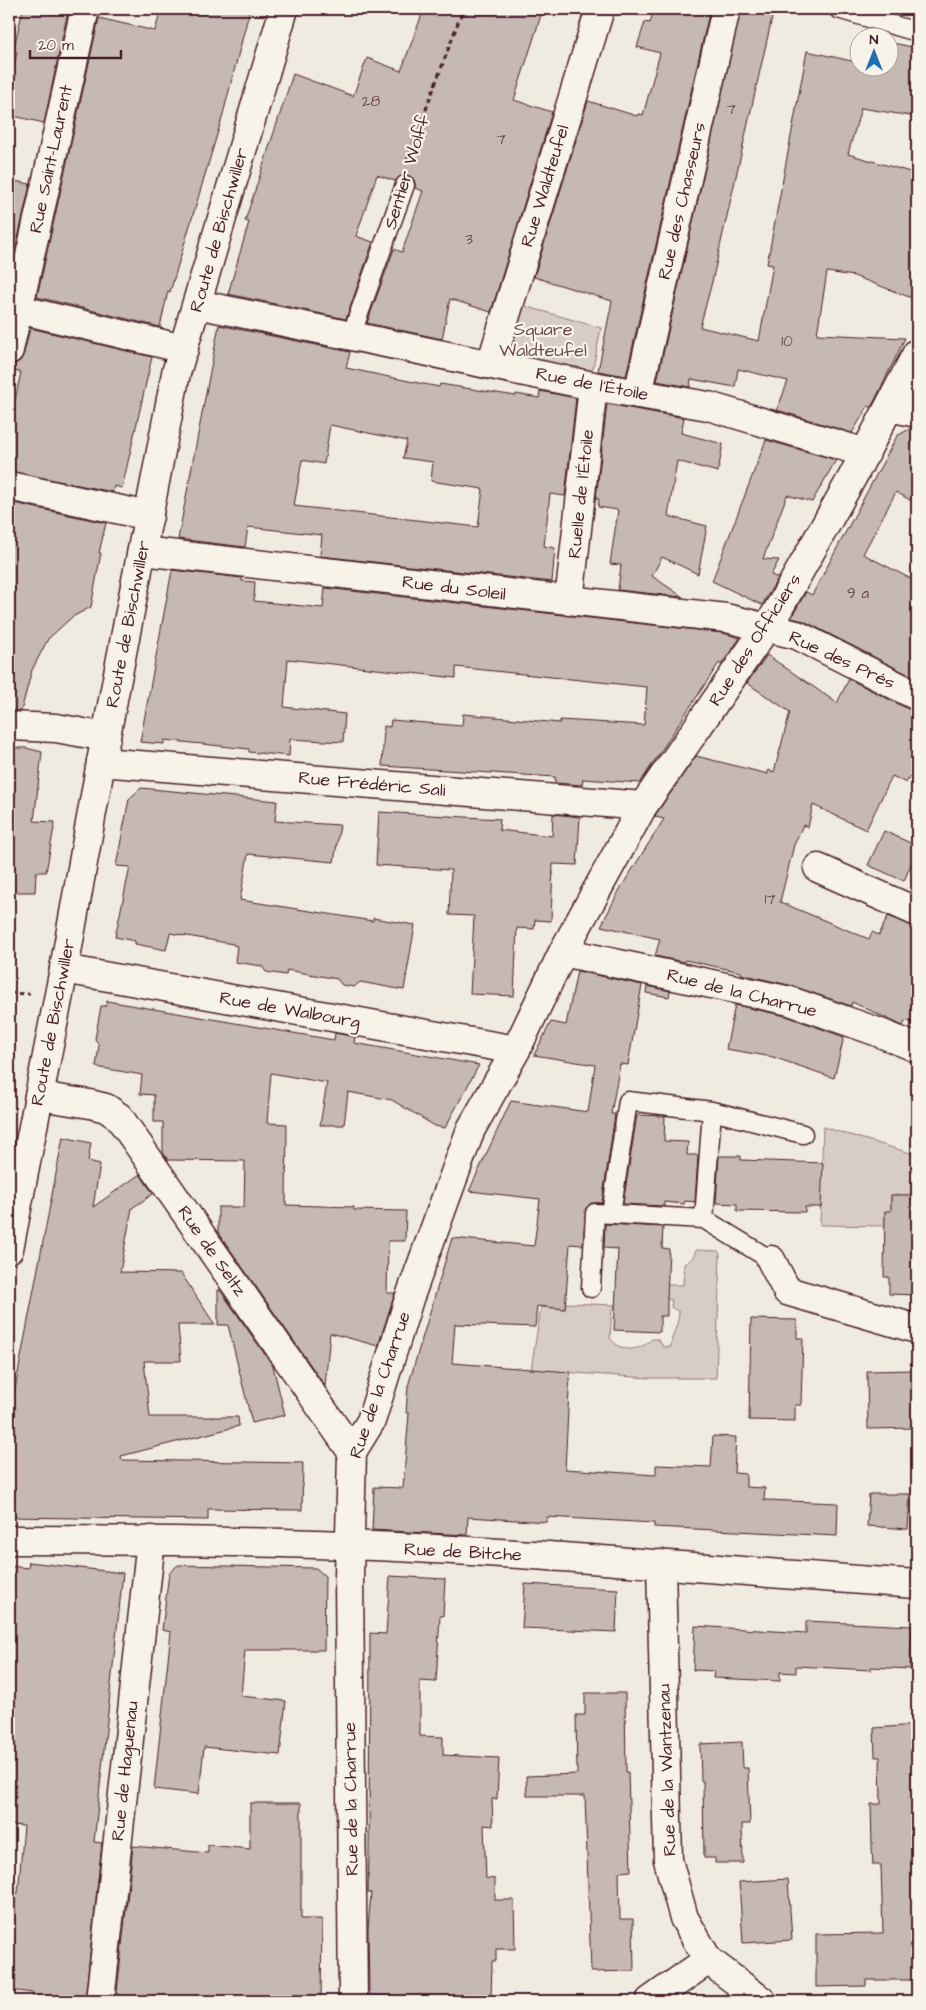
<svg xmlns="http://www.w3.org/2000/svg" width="926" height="2010" viewBox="0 0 926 2010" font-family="'Architects Daughter',sans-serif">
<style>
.green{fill:#d8cdc6;stroke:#917678}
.building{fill:#c6b8b3;stroke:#4a1f2b;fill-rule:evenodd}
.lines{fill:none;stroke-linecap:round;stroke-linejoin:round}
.lane-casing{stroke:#4a1f2b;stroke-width:21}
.street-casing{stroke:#4a1f2b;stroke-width:31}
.secondary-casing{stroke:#4a1f2b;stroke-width:31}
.path{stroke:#4a1f2b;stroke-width:3;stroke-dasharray:5 4;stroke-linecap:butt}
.lane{stroke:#f7f3e8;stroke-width:18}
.street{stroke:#f7f3e8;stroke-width:28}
.secondary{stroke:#f7f3e8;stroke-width:28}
.labels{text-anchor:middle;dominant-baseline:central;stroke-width:4.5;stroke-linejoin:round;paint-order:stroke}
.number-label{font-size:15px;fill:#69454d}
.street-label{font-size:18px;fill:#4a1f2b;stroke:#f7f3e8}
.park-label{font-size:18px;fill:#6e4a52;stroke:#f7f3e8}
</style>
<rect width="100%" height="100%" fill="#f0ebe0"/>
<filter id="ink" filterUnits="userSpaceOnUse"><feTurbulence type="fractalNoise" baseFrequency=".02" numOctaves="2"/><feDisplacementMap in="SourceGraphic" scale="10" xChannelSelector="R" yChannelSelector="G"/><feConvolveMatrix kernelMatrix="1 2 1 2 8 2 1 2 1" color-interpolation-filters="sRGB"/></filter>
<g filter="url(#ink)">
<path class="green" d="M521,305L601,328L591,378L505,357Z
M823,1127L917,1155V1195H891V1211L885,1212V1226L820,1225Z
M696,1250L718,1251L720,1254L716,1378H650L531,1370L541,1307L565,1309L566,1303L615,1305V1309H612L610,1338C622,1354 639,1351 652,1339H658L663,1347H671C671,1334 679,1325 679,1312L671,1307L672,1300L667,1299L663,1285H683L684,1264C691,1261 694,1257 696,1250Z"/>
<path class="building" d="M23,9H57L68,11L44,123L9,115V87L17,52L13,51Z
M161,9H250L222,118L170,292L168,291L160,327L37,297L99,18L155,31Z
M424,9H543L514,100L552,112L491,312L450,299L442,339L367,323L394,249L402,252L423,191L415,188V183L413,178L404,175L399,177L395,181L377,175L356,236L373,242L346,319L228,294L249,222L245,221L293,74L353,96L367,58L401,71Z
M654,9H710L626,376L598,371L612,301L534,277L588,101L637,116L638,114L643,115L660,53L637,47L645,22L650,23Z
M741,9H774L712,282L700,327L759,341L773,265L767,264L807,51L856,62L858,48V68H888V42L917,48V117L861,108L848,154L917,174V300L854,276L827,272L817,334L905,338L875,400L871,407L868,406L852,433L777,410L788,381L738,369L735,387L691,379L690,387L657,381Z
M9,180L30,184L9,279Z
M219,325L350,352L346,368L394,378L439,387L440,384L516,396V394L539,398L540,391L576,398L565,496L550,494L544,546L555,548L552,582L320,556L322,535L248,527L245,547L178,539ZM330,425L407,441L403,458L433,462L431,481L483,489L478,527L294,506L302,460L324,464Z
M30,328L152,357L122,488L114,486L113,492L9,471V428L21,372L9,371V365H14L21,360L24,353Z
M607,404L684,418L681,433L723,444L718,472L677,461L668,516L707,526L698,574L662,557L652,576L683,597L618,590L621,565L610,564L618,510L598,507L599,499H596Z
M911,428H917V504L896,492L863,554L917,582V679L804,621L791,618L806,592L812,595L897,436Z
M766,440L836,460L812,502L787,495L763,559L779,560L771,575L778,578L762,605L712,581Z
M9,502L106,523L99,553H101L91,607L72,617L48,639L32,670L21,711H9Z
M172,570L242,578V581L255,582L254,601L323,608L325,588L723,633L740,638L721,665L719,663L640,783L583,779L582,785L555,783V777L382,766L384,726L390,727L391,720L462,726L463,714L560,723V720L644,725L647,687L456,667V678L288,659L284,707L345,714L343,742L290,739L289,756L249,752V749L164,740V744L140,742Z
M767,655L837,703L849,679L910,710L917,712V783L908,779L906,783L892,776L866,830L813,805L808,827L803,825L794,845L780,902L869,939L872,932L879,935L888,916L917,927V1026L906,1020L903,1026L852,1002L851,1006L793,986L741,974V972L685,960L684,962L655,956L660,939L601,926L620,889L664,819L655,817L656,814L696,756L768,774V770L774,772L790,712L747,683Z
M9,748H26L42,752L34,821L55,822L46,872H36L35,892H9Z
M141,788L277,801L275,821L340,825L334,862L248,854L240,900L373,921V918L415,925L404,990L360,982L354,987L342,985L337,979L287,970L286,975L266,972L262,966L235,962L237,946L233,945V944L170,933L166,950L135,944V941L115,937L130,867L116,866L129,799Z
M379,812L500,819L499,830L552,836L553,814L580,817L577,865L553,864L551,921L535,920L534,929L517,928L514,996L470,994L474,916L449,915L451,870L376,865Z
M884,831L917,846V850L904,881L868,865Z
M577,971L642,985L628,1065L620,1064L611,1114H615L602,1203H591L586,1208L583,1245L570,1244L565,1309L537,1306L535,1327L455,1324L452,1363L570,1372L565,1469L656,1475V1465L711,1467L713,1436L736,1437L734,1473L746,1474V1487L765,1488L764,1500L838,1503L837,1536L654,1527V1523L547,1517V1522L468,1517L467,1535L372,1530L374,1487L403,1488L409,1413H406L408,1386L452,1238L534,1246L540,1199L469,1191L511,1101L588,1112L595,1065L534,1055L551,1022L566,1025Z
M647,986L670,991L669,997L646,993Z
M107,1001L334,1040L335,1033L355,1037L354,1043L479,1065L445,1128L435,1126L392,1100L348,1092L344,1125H320L327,1083L271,1073L267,1123L287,1124L286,1205L354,1207V1210L406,1211L405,1241H388L387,1293H395L378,1346L330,1333L325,1386L218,1232V1207H244L245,1161L168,1160L163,1152V1122H154V1095L140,1094L142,1075L96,1067L99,1045L95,1039L101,1006H106Z
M735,1005L786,1016L844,1037L834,1078L773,1057L726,1049Z
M637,1115L665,1116L664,1141L688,1142L687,1155H698L695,1202L685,1201L684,1204L664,1202V1206L623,1204Z
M63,1137L91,1143L88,1161L100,1164L93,1207L140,1174L153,1194L132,1208L120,1272L181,1273L215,1325H178L181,1361H144L150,1417H238L239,1426L121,1456L122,1460L303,1463L302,1510L208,1509V1520L9,1517V1420Z
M719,1156H741V1160L823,1163L821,1207H805V1212L737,1211V1204L716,1203Z
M891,1195H917V1295L889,1294V1277H884L885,1211H891Z
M605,1224L663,1227L662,1248L669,1249L667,1299V1316H660V1332L614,1330L618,1249L604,1248Z
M218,1290H220L273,1366L285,1415L252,1423L228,1325H218Z
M751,1319L797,1320V1338H803L801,1405H795V1421L749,1420Z
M915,1370L917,1428L868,1429L867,1371Z
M869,1494H910L908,1529L867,1526Z
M29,1562L123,1573L94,1842L102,1843L85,2001H32L33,1993L9,1990V1892L18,1893L24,1826L9,1825V1566L28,1568Z
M178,1565L316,1568L325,1576L324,1650H245L241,1696L286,1701L280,1755L204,1747L199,1794L154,1789L171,1632L162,1630L169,1573Z
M390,1576L445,1579L443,1616H440L436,1682L420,1681V1736L443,1737V1755L499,1758L497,1799H492L493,1826L484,1825L486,1878L495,1879V1900H514L515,1949H496V1961H492L491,2001H396V1996L369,1995L368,1929L371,1893H368L369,1850L370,1633L386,1634Z
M525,1584L618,1589L616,1632L522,1628Z
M806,1621L912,1626L910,1669L871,1667V1670L796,1666V1673L780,1672V1681L713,1678L714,1671L693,1670L695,1626L806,1633Z
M585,1693H625L626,1772H628L631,1871L619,1872L620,1919H633L634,1971L591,1972L585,1796H527L526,1776L577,1774L576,1715H585Z
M917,1725V1980H866V1986L816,1987V1934L883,1933L881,1865H873L872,1847L871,1804H881L880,1757H875L874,1728Z
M742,1742L743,1768H748L750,1824H742L743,1863H715V1858H704L703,1781H701L700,1744Z
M250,1803H301V1919H322L321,2001H116L133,1846L208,1853V1845L250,1849Z
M788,1879L792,1940L743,1943L739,1882Z"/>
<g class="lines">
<defs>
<path id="lane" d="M838,9L917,32
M351,336L405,185
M611,1214L628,1101L712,1111L803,1134
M704,1219L712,1111
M591,1288L595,1213L704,1219L771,1260"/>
<path id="street" d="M197,304L593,386L708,406L866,453
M18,309L184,349
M9,350L85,9
M491,364L600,9
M638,394L726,9
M890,407L917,413
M9,486L149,516
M142,551L726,618L797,635L917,696
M569,601L593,386
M9,726L56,728L106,737
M101,762L643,806
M818,868L917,912
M563,952L790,1001L875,1031L917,1048
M64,969L516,1050
M39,1096L90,1104L106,1108L119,1117L352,1452
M771,1260L787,1291L917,1329
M9,1540C122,1540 234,1541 347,1545C537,1552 727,1571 917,1584
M661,1564L668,1860L684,1918L708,1960L762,2001
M100,2001L151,1540
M353,2001L349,1577L352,1452L371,1421L409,1299L471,1129L516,1050L563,952L643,806L775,615L853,476L917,353
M650,2001L708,1960"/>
<path id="secondary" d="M9,1249L64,969L101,762L176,373L284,9"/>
</defs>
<use href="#lane" class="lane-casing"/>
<use href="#street" class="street-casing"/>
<use href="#secondary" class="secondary-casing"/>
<path class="path" d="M407,161L463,9
M9,993L30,994
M9,1062L17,1061"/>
<use href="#lane" class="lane"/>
<use href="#street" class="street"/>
<use href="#secondary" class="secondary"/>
</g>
</g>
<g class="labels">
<g class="number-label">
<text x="371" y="101">28</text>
<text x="731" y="109">7</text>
<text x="501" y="139">7</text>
<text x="469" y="239">3</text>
<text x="787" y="341">10</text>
<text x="858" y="593">9 a</text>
<text x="770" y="899">17</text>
</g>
<g class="street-label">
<text transform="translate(51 159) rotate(-78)">Rue Saint-Laurent</text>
<text transform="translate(407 172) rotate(-73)">Sentier Wolff</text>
<text transform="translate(545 186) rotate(-73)">Rue Waldteufel</text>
<text transform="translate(682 201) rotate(-77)">Rue des Chasseurs</text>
<text transform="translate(219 230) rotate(-74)">Route de Bischwiller</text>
<text transform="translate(592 384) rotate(11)">Rue de l'Étoile</text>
<text transform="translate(581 494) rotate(-84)">Ruelle de l'Étoile</text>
<text transform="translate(454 588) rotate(7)">Rue du Soleil</text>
<text transform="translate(128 624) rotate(-79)">Route de Bischwiller</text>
<text transform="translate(755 640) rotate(-57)">Rue des Officiers</text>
<text transform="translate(842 660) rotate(25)">Rue des Prés</text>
<text transform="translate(372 784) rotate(5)">Rue Frédéric Sali</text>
<text transform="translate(742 993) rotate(14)">Rue de la Charrue</text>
<text transform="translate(290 1010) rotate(10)">Rue de Walbourg</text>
<text transform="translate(53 1022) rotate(-79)">Route de Bischwiller</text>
<text transform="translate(212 1251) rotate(55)">Rue de Seltz</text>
<text transform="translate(380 1385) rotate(-71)">Rue de la Charrue</text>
<text transform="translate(463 1552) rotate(3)">Rue de Bitche</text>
<text transform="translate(667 1770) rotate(-92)">Rue de la Wantzenau</text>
<text transform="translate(125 1771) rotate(-84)">Rue de Haguenau</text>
<text transform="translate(351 1799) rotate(-91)">Rue de la Charrue</text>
</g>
<g class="park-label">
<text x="543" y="329">Square<tspan x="543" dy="21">Waldteufel</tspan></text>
</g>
</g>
<rect width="926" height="2010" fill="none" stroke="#f7f3e8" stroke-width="30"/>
<rect x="15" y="15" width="896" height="1980" fill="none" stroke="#4a1f2b" stroke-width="2" filter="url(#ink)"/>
<g transform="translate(874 52)"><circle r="24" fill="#f7f3e8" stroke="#b29e9c"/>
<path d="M0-4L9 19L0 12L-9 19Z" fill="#1f6fb2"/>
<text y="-8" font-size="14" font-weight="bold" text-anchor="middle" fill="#4a1f2b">N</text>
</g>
<path d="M30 50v8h91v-8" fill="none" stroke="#4a1f2b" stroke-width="2.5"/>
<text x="38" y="50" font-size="15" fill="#4a1f2b" stroke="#f7f3e8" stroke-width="4" paint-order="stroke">20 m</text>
</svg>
